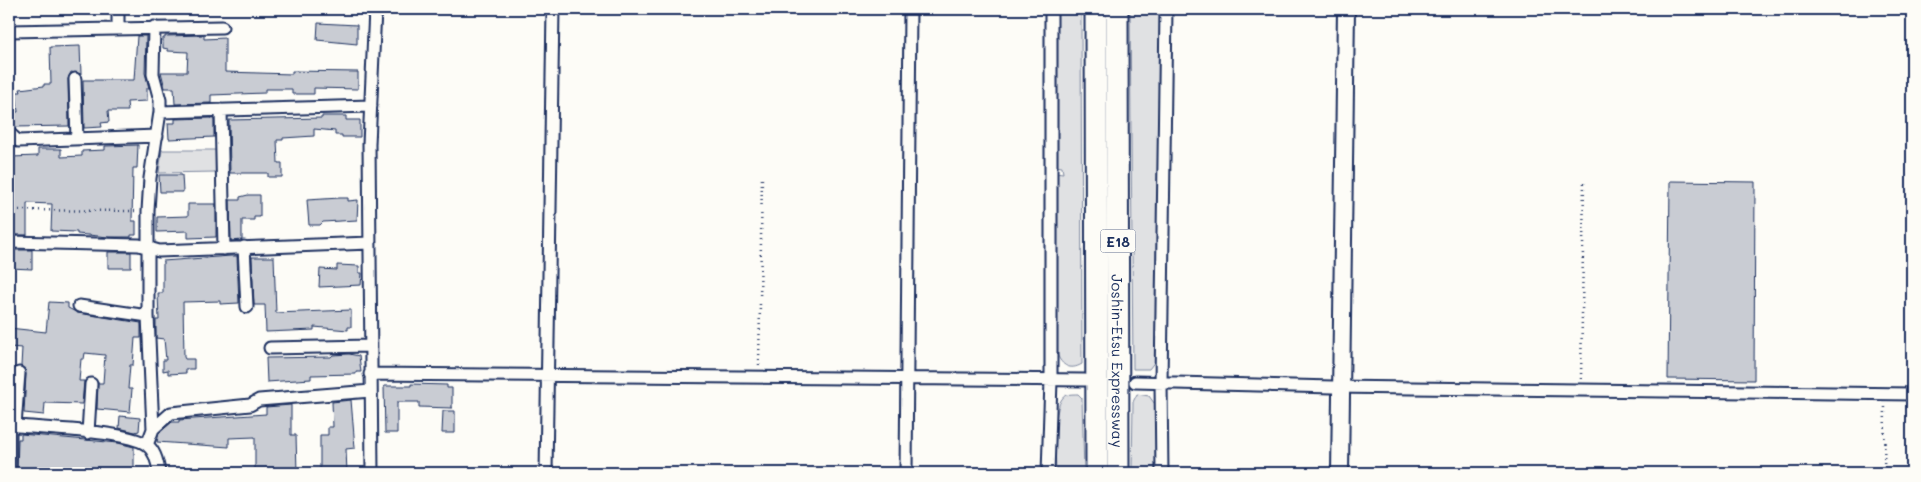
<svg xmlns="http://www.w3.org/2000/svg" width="1921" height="482" viewBox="0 0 1921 482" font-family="Mali,sans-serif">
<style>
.green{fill:#e0e1e3;stroke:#7e88a0}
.building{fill:#c9ccd3;stroke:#1b2f5e}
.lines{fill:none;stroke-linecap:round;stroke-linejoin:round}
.street-casing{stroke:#1b2f5e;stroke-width:15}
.secondary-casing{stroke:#1b2f5e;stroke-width:20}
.highway-casing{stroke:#1b2f5e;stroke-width:25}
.path{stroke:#1b2f5e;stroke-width:2.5;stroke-dasharray:1 4;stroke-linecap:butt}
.street{stroke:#fdfcf7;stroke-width:11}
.secondary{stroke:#fdfcf7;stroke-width:16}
.highway{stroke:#fdfcf7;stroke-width:21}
.labels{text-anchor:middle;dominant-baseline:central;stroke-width:5;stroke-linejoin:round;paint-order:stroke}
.shield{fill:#fdfcf7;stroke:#5f6c8c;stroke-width:1}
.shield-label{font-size:14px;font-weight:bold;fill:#1b2f5e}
.street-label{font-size:15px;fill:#1b2f5e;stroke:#fdfcf7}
</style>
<rect width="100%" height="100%" fill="#fdfcf7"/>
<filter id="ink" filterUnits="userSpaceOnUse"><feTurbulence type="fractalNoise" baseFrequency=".02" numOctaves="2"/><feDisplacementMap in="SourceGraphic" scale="10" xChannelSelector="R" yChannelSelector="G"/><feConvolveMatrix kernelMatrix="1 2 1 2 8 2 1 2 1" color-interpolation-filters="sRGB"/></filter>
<g filter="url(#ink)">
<path class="green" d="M1056,9H1081L1082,364C1070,371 1062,366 1057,354L1055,172L1063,173L1062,167L1055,166Z
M1130,9H1161L1156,360L1149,369H1133Z
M162,150H216V172L159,173Z
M1078,394L1082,398L1084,473H1056C1056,457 1051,403 1066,395C1069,394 1075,394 1078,394Z
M1137,394L1149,396L1157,407L1156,473H1132L1133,402Z"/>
<path class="building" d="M318,23L357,25V44L317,40Z
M204,35V39L225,38V72L292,74V71L358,72V89L314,88V94H292V89H265V93L211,95V103L175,104L174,88H165L161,72H187L188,52L168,51V49L163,48V38H165V36Z
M137,36H146L145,73L149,88H147V101L127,102L128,111H108L109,122L101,123L102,127L84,128L83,80H134Z
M80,46L81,74L71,72L68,79L69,126L14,127V112H18L16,92H21L20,89L44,86V84H51L50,47Z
M322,116H346V120H360V137H342V135H335V131L314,129V136L283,138V140H277L278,163H282V177H268V173H230L229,120L322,118Z
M211,118L214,120V137L169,139L168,123H175V119Z
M138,145L137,168H133L132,221H136V235H131V237H109L77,234V232L51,231L52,204L27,203V235H9L11,157L38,156V149H61V157L82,156V151L105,150V146Z
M159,175H182L183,192H160Z
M1670,181L1755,182L1754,380L1668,379Z
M248,195H260V217H254V220H242V240L231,241L230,200H240V197Z
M340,198H348V201L358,200L357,220L323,222L320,225H309L307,200Z
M188,204H216V237L188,238V231L157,232V217L188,216Z
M9,250H32V269L9,268Z
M108,252H131V268H108Z
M231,256H237L239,303L220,304V301L183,302L184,357L185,359H194V369H186V373L168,374V370L163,371V360H166L164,339L156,338V320H159L158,293H163V261Z
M252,257H274L276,313L351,310V327H348V330L314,327V330L266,332L265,305H254Z
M337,265L359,266V273H362L361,285L319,287L320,269L337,270Z
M49,302L68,303V308L78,313L141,323V338H135L133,365H130L128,389H132L130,412L97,409L98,383H103L105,355L85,353L84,359H81L79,381H84L82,404L45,403L44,415L24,413L26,374L21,366L22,348L9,347V328L46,332Z
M349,354L359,356L361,372H356V374L311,375V379L267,382L266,358L331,357L333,355Z
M411,384L447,385V388H452V408L419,407V402H397V433H385L384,386H411Z
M351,400L355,448L346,449L347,473H320V435H328V427H333L332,402Z
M291,405V435H296L297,473H255V437L229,438V447L157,442L159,433L172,422H179V420L266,414V407Z
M443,411H455V433H442Z
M120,416L140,418L139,431L135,432L119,428Z
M21,434L118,443L134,447V473H17L18,439H21Z"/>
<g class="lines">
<defs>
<path id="street" d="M118,28V9
M9,31L222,27
M75,79L77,139
M221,110L224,249
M160,112L371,106
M9,133L18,141L157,136
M9,242L139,245L159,251L370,243
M244,247L247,307
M79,306L148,316
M270,348L370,346
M370,374L1085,380
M1135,382L1333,387L1912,394
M9,425C39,429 126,430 147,445C155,451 158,464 159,473
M10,425V473
M15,426L19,373
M153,429L171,413L250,405L259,400L371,391
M88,433L91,384
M147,445L153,429L148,316V211L150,178L160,112V100L153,74L154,27
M372,473L369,144L375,9
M546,473L553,9
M906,473L910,9
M1048,473L1051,380V9
M1162,473L1161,383L1166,9"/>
<path id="secondary" d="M1340,473L1346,9"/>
<g id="highway">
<path d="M1096,9L1097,473"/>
<path id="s1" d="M1117,9L1118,473"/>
</g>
</defs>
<use href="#street" class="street-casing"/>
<use href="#secondary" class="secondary-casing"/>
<use href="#highway" class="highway-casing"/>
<path class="path" d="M9,210L137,211
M759,365L762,176
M1581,379L1584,181
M1884,473L1885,405"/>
<use href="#street" class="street"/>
<use href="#secondary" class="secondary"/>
<use href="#highway" class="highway"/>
</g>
</g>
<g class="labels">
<rect class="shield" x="1100.5" y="229.5" width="35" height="23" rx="4"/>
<g class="shield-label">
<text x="1118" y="241">E18</text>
</g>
<g class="street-label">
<text stroke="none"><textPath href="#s1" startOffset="352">Joshin-Etsu Expressway</textPath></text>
</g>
</g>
<rect width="1921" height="482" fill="none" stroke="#fdfcf7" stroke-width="30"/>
<rect x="15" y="15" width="1891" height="452" fill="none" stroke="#1b2f5e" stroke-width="2" filter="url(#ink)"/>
</svg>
